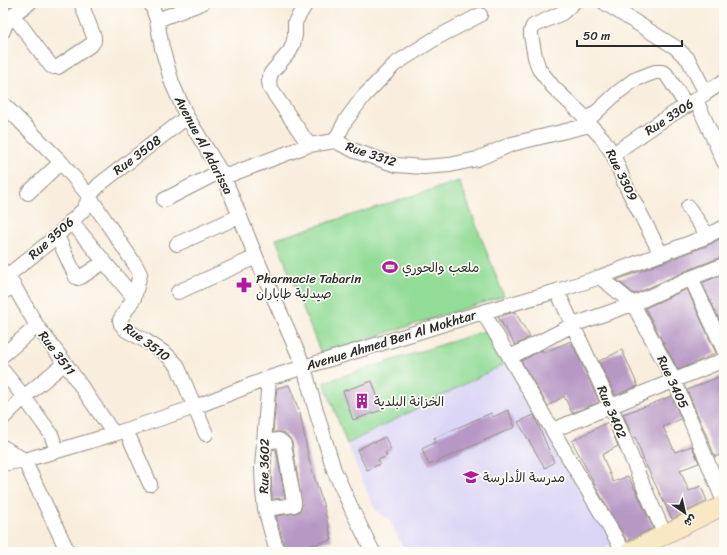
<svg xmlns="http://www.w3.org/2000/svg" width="727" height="555" viewBox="0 0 727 555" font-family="Sriracha,'Playpen Sans Arabic',sans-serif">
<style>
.built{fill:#dcd6f6}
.industrial{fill:#c2c2dc}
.green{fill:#93dc97;stroke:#5f8461}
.building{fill:#b798c5}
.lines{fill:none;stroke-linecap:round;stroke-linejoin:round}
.street-casing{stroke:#928c84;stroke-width:16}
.secondary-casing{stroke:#928c84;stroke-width:20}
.street{stroke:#fff;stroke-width:14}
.secondary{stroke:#f8e8c3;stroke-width:19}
.labels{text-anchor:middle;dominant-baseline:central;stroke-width:3.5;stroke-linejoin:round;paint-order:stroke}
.street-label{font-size:13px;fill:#2b2b2b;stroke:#fdfcf7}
.poi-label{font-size:13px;fill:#2b2b2b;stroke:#fdfcf7;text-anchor:start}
</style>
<rect width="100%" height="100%" fill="#fdfcf7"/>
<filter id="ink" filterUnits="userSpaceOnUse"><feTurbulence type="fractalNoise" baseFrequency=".025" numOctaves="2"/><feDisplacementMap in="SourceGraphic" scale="8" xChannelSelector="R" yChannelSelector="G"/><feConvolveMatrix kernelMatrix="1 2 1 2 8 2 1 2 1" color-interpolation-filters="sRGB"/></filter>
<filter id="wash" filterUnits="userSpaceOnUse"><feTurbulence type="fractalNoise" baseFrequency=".012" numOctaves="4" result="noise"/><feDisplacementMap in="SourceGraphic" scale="16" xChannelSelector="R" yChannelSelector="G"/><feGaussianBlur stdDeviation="0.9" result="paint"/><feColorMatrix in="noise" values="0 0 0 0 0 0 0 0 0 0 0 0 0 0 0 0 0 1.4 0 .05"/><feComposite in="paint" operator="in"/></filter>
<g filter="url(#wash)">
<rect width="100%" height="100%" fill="#f9eede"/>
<path class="built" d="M510,361L619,541L598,552H405L389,519L375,510L347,444Z"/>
<path class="industrial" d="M3,3H41L3,30Z"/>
<path class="green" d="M459,181L504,296L321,354L276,239Z
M494,328L510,361L347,444L324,382Z"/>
<g id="blocks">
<path class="building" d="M724,237V257H721L688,270L637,293L634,294L617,280L706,246Z
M724,274V330L702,283Z
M687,289L716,353L678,370L645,308Z
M515,312L530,337L515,345L498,317Z
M571,341L599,402L572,413L564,396L548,406L521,361L542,350L543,353Z
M622,350L638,386L615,395L599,361Z
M724,375V453L715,457L708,439L687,390Z
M372,381L382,410L353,420L343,391Z
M289,385L300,413L309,460L323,504L332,540L308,546L285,548L276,516L295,513L299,512L301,509L302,505L292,442L289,437L284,433L281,432H273L277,388Z
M671,396L681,419L663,427L675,452L692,446L699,463L680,470L689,491L701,486L707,501L672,519L644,461L635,437L633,438L623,414L652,404Z
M508,410L515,427L429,465L422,449L436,442L434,438L491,413L493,417Z
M534,415L554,462L545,468L518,422Z
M608,422L618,446L602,455L613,482L628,476L640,499L653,528L627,541L598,491L572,441Z
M385,437L391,450L385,453L387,456L378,460L380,464L367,470L357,450L374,441L375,442Z
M276,449L285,498L272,499L271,468L272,450Z"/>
</g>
</g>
<g filter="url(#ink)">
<use href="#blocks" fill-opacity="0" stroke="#928c84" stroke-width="1"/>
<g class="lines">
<defs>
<path id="street" d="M151,3L157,20L162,48L172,83L187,117L224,177L256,257L304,367L314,404L334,470L354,514L373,552
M573,3L562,13L533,26L531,31V35L535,57L539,69L553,87L588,120L590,125L603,139L613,154L625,184L661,254
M605,3L675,47L688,59L706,93
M304,7L295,22V35L293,44L290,51L271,73L269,81L270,88L309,145
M13,15L51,66L54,67H58L92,44L94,41V37L81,3
M157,20L202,3
M3,31C7,17 18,11 29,3
M696,100L724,162
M3,104L61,162L89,196L136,266L140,274L134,298L123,315L120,320L121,324L126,330L146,341L166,354L177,365L206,434
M588,120L617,93L634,80L655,72H662L666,74L687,106
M335,141L346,120L363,97L395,64L436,38L480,15
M613,154L660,122L706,93L724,81
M224,177L309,145L335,141L355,151L396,165L424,167L450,165L477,159L512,144L590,125
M28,193L61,162
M164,200L221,171
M688,207L708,236
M71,221L134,298
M57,236L76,277L78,278L81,277L104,262
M177,244L240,216
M3,271L14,286L37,326L65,363L114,434
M7,276L57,236L84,209L87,203L89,196L100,184L187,117
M600,277L633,304L674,380L724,502
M691,278L724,350
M557,291L611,407L639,476L665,535
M3,292L14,286
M178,292L256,257
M483,312L624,552
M3,355L37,326
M510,357L573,325L633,304L691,278L724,265
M3,371L24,397L51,434L57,451
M269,378L262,468L263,492L265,509L277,552
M3,418L24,397L65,363
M126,430L150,484
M553,430L724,360
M264,442L279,440L284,444L289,474L294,502V505L265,509
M3,447L24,460L68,552
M3,464L24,460L57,451L114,434L195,407L269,378L304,367L483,312L557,291L600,277L703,238L724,227"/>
<path id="secondary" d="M630,552L724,505"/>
</defs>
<use href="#street" class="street-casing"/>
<use href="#secondary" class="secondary-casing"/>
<use href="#street" class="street"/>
<use href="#secondary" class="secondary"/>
</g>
</g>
<defs>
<symbol id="stadium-bare" viewBox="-9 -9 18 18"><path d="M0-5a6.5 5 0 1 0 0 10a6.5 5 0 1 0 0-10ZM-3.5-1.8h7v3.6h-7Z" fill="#b5179e" stroke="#fdfcf7" stroke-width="2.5" paint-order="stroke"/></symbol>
<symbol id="pharmacy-bare" viewBox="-9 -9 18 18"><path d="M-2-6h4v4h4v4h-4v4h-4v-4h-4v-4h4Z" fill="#b5179e" stroke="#fdfcf7" stroke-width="2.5" paint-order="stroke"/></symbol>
<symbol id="building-bare" viewBox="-9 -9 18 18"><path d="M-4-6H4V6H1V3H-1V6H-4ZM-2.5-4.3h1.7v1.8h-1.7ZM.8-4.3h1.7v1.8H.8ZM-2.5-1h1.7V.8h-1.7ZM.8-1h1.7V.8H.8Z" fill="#b5179e" stroke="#fdfcf7" stroke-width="2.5" paint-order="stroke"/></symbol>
<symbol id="school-bare" viewBox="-9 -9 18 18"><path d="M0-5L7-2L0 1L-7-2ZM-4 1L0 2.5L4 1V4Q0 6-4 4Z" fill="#b5179e" stroke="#fdfcf7" stroke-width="2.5" paint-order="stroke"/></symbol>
</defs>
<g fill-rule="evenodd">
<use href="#stadium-bare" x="379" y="256" width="22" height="22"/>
<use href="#pharmacy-bare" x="233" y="274" width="22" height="22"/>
<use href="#building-bare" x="351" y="390" width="22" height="22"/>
<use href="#school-bare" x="460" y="466" width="22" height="22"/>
</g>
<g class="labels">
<g class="street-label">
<text transform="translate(669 117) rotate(-33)">Rue 3306</text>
<text transform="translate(204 145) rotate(62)">Avenue Al Adarissa</text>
<text transform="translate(371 154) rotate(19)">Rue 3312</text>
<text transform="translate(137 155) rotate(-37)">Rue 3508</text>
<text transform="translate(622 175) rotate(64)">Rue 3309</text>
<text transform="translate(51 238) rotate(-42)">Rue 3506</text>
<text transform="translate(391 340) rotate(-17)">Avenue Ahmed Ben Al Mokhtar</text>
<text transform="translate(147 342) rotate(37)">Rue 3510</text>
<text transform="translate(57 353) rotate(53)">Rue 3511</text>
<text transform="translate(673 382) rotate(65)">Rue 3405</text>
<text transform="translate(612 412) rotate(67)">Rue 3402</text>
<text transform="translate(264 466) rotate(-89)">Rue 3602</text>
</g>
<g class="poi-label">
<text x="402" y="267">ملعب والحوري</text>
<text x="256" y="278">Pharmacie Tabarin<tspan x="256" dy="15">صيدلية طاباران</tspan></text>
<text x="374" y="401">الخزانة البلدية</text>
<text x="483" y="477">مدرسة الأدارسة</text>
</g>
</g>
<rect width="727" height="555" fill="none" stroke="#fdfcf7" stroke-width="16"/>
<g transform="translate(685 513) rotate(146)" stroke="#fdfcf7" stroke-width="3" paint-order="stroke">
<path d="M0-3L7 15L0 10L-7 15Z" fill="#2b2b2b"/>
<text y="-6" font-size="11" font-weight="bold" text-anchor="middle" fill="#2b2b2b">ش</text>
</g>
<path d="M577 40v6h105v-6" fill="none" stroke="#2b2b2b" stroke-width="2"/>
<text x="583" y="40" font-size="12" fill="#2b2b2b" stroke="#fdfcf7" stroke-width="3" paint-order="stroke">50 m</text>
</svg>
